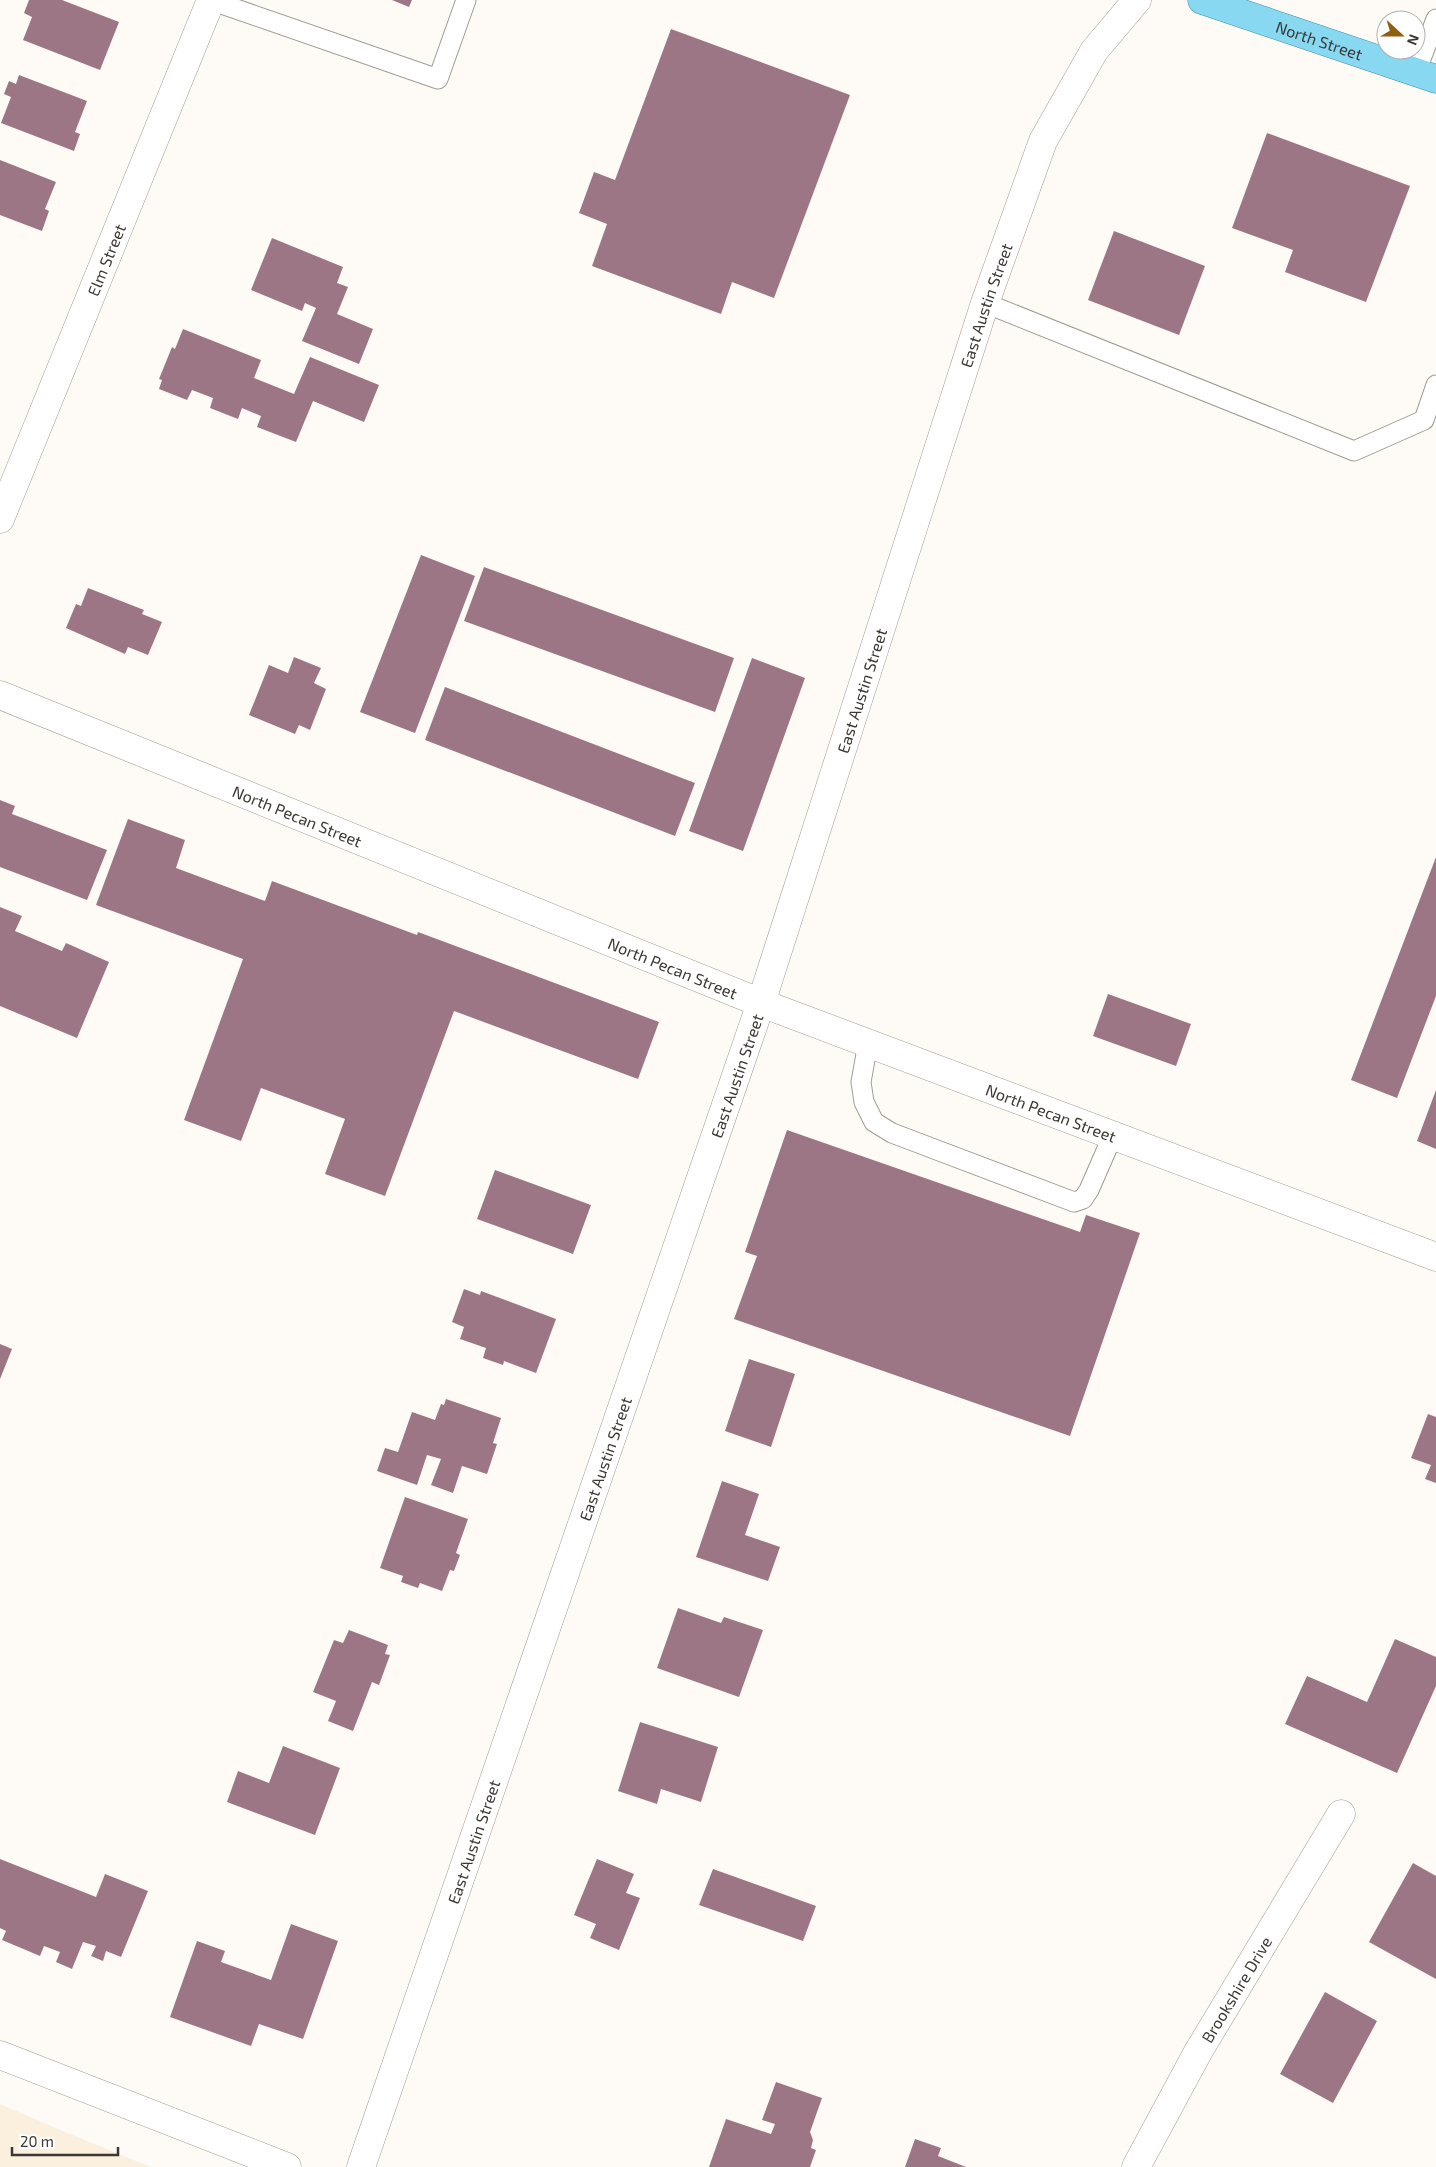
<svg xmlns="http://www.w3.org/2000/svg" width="1436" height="2167" viewBox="0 0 1436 2167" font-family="'Exo 2',sans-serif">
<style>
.built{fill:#fbefde}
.building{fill:#9d7685}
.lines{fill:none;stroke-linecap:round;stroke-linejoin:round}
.lane-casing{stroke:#a19b91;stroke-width:21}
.street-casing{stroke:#a19b91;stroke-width:29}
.secondary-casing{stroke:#a19b91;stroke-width:29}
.primary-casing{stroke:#398fa8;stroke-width:29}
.lane{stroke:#fff;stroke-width:19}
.street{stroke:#fff;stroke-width:28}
.secondary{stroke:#fff;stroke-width:28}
.primary{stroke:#88d8f1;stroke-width:28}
.labels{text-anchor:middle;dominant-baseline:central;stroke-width:5;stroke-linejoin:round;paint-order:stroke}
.street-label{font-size:16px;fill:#3b3834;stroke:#fff}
</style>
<rect width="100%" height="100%" fill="#fefbf7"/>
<path class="built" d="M0,2104L70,2134L151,2167H0Z"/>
<path class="building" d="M29,0H62L119,22L100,70L23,40L32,17L24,13Z
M392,0H412L409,7Z
M671,29L850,95L774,298L732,282L721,314L592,266L607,224L579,213L594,172L615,180Z
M19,75L87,101L75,132L80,134L74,151L1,123L11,97L4,94L9,81L16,84Z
M1267,133L1410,186L1366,302L1285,272L1293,250L1232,228Z
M0,160L56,182L45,209L49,211L42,231L0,215Z
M1114,231L1205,266L1179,335L1088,300Z
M272,238L343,267L337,283L348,287L337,314L373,329L359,364L302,341L316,308L305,303L302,311L251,290Z
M183,329L261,360L254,378L294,394L310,357L379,385L364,422L313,401L296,442L257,427L261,416L242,408L238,419L210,408L213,398L192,390L187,400L159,389L162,380L159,379L172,347L175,349Z
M421,555L475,576L415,733L360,712Z
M484,567L734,658L715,712L464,621Z
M88,588L144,610L142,614L162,622L148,655L128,647L125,654L66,628L76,604L81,606Z
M294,657L321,668L314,683L326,689L310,730L299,725L295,734L249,715L269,665L288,673Z
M752,658L805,678L743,851L689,831Z
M445,687L695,783L675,836L425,740Z
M0,800L15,806L12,814L107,850L87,900L0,867Z
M128,819L185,840L176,868L265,901L272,881L417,935L418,932L659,1022L638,1079L454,1011L385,1196L325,1174L345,1119L261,1088L241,1141L184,1120L243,959L96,905Z
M1436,857V996L1397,1098L1351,1080Z
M0,907L22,916L15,931L62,951L66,943L109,962L77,1038L0,1006Z
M1108,994L1191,1024L1176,1066L1093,1036Z
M1436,1090V1149L1417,1141Z
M787,1130L1080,1232L1086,1215L1140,1233L1070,1436L734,1319L757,1256L745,1252Z
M495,1170L591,1205L573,1254L477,1219Z
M464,1289L480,1295L481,1291L556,1319L536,1373L504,1361L503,1365L483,1358L486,1348L460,1339L464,1327L452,1322Z
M0,1344L12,1349L0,1379Z
M749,1359L795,1374L771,1447L725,1431Z
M446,1399L501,1418L493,1443L497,1444L487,1474L462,1466L453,1493L431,1485L441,1459L427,1455L417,1485L377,1471L385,1448L398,1452L412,1412L435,1420L441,1404L444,1405Z
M1428,1414L1436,1417V1483L1425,1479L1431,1465L1411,1458Z
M722,1481L759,1494L745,1535L780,1547L768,1581L696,1557Z
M405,1497L468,1519L456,1553L460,1555L454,1571L450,1570L442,1591L420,1583L418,1588L401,1582L403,1576L380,1568Z
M678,1608L721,1623L724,1617L763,1630L739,1697L657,1668Z
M349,1630L388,1645L385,1654L390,1655L379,1685L372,1682L353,1731L328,1721L336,1701L313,1692L334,1640L343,1643Z
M1395,1639L1436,1657V1686L1397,1773L1285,1724L1307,1676L1367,1702Z
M640,1722L718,1747L701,1802L661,1789L657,1804L618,1791Z
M283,1746L340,1768L315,1835L227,1802L238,1771L269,1783Z
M0,1859L96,1897L105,1874L148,1891L121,1957L106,1951L103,1961L91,1956L96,1946L83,1942L72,1969L56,1962L60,1952L44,1946L40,1956L2,1940L6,1931L0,1928Z
M597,1859L634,1874L626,1893L640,1898L619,1950L590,1938L596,1924L574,1915Z
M1413,1863L1436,1876V1979L1369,1942Z
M713,1869L816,1906L803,1941L699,1905Z
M291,1924L338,1941L303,2039L259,2024L251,2046L170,2017L197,1941L225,1951L221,1962L271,1980Z
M1325,1992L1377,2021L1333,2103L1280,2074Z
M776,2082L822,2098L810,2132L813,2140L811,2148L816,2150L810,2167H709L726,2119L771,2134L775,2124L762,2120Z
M915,2139L941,2148L938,2156L966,2167H905Z"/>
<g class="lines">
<defs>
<path id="lane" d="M210,0L438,79L466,0
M1416,72L1436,19
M985,303L1354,451L1424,420L1436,385
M868,1043L861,1082L864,1102L874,1122L892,1133L1074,1202L1083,1199L1089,1190L1113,1135"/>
<g id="street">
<path id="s1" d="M0,519L211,0"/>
<path id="s2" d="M0,695L761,1003L1436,1257"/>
<path id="s3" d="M1136,2167L1198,2052L1341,1814"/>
</g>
<g id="secondary">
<path d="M0,2055L287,2167"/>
<path id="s4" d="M361,2167L761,1003L985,303L1043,141L1094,51L1137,0"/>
</g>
<g id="primary">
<path id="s5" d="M1202,0L1436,79"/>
</g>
</defs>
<use href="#lane" class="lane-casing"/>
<use href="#street" class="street-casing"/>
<use href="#secondary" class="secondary-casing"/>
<use href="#primary" class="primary-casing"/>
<use href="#lane" class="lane"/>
<use href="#street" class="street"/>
<use href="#secondary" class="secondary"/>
<use href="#primary" class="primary"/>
</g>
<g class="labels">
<g class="street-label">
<text stroke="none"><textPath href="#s5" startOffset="124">North Street</textPath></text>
<text stroke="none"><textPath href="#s1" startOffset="280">Elm Street</textPath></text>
<text stroke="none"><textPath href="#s4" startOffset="1964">East Austin Street</textPath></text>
<text stroke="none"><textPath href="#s4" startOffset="1559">East Austin Street</textPath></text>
<text stroke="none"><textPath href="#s2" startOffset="321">North Pecan Street</textPath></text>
<text stroke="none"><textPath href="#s2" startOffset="726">North Pecan Street</textPath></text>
<text stroke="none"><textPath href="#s4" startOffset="1154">East Austin Street</textPath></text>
<text stroke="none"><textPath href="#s2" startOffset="1131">North Pecan Street</textPath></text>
<text stroke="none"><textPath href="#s4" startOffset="749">East Austin Street</textPath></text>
<text stroke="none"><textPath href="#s4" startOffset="344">East Austin Street</textPath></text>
<text stroke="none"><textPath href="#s3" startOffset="204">Brookshire Drive</textPath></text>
</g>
</g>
<g transform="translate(1401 35) rotate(111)"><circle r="24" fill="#ffffff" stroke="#b1afae"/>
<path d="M0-4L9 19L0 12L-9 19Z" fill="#905e0c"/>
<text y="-8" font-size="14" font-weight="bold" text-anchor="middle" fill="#3b3834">N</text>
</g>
<path d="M12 2147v8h106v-8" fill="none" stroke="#3b3834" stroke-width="2.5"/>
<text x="20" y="2147" font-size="15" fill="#3b3834" stroke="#ffffff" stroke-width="4" paint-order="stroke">20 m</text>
</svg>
